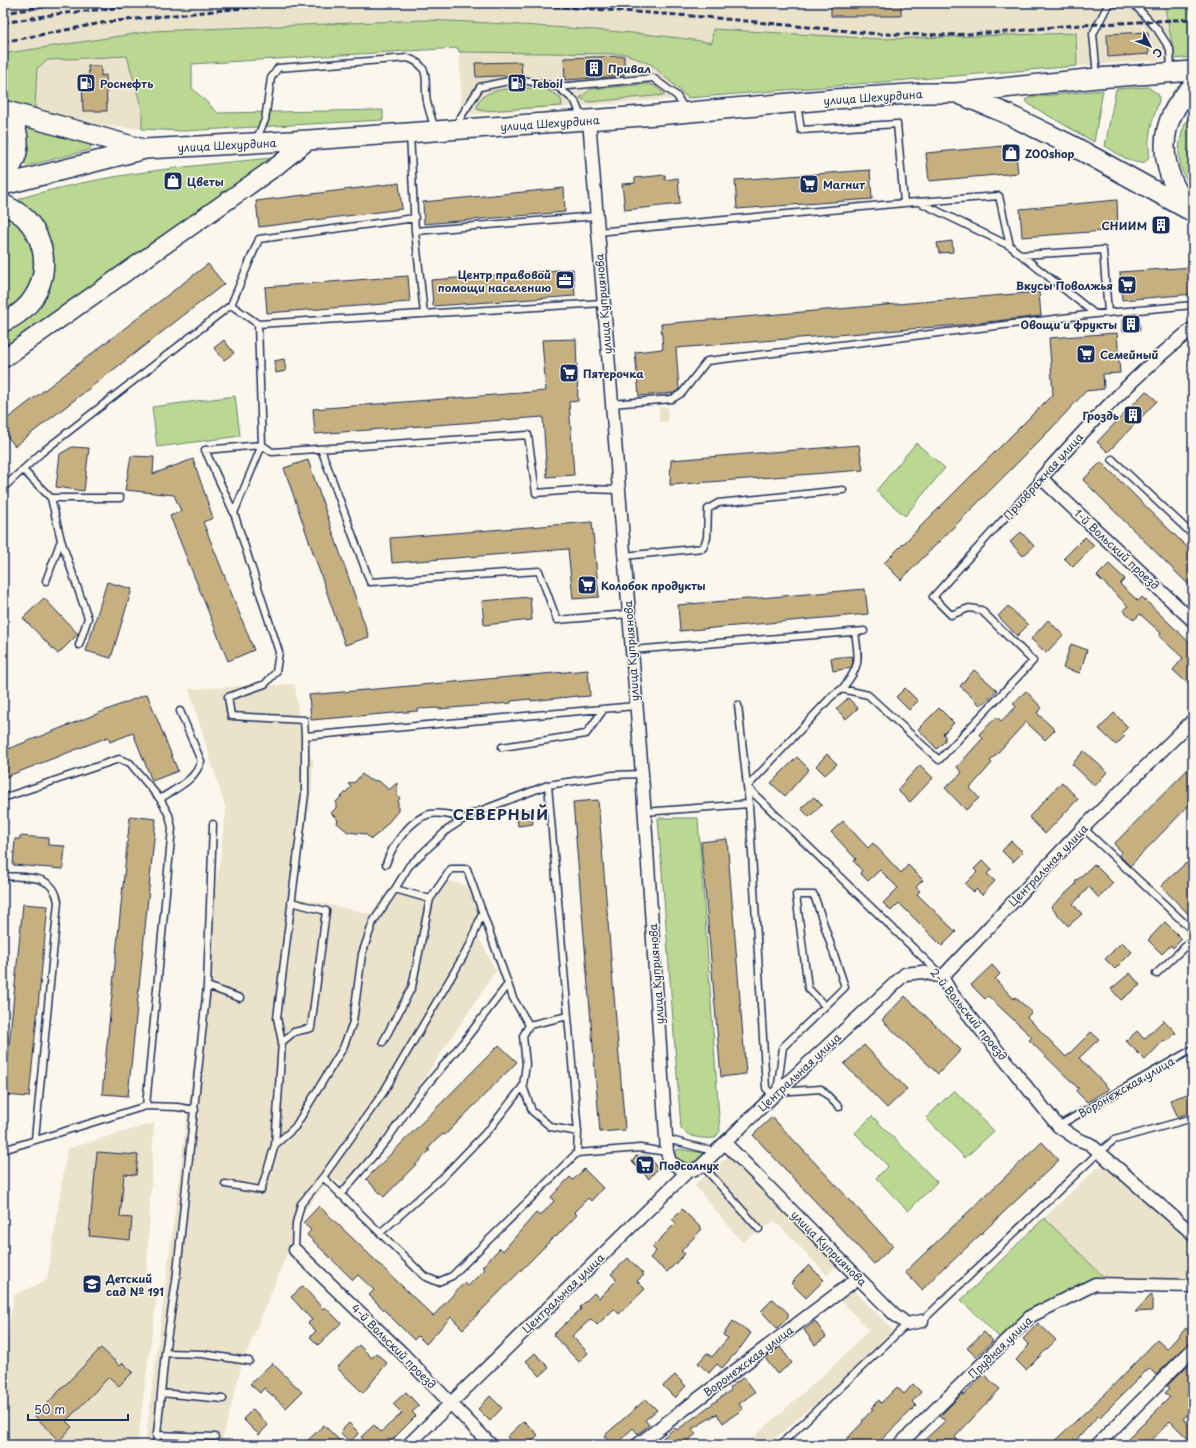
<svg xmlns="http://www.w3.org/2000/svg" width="1196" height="1448" viewBox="0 0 1196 1448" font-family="'Playpen Sans',sans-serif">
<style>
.built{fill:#ebe2cb}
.green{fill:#bad891;stroke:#6a8478}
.building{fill:#c7b07f;stroke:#1b2f5e}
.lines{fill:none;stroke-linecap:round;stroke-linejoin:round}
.lane-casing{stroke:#1b2f5e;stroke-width:9}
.street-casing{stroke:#1b2f5e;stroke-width:15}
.secondary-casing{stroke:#1b2f5e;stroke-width:20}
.primary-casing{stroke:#1b2f5e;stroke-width:22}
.lane{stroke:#fbf7ec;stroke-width:6}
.street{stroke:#fbf7ec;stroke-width:12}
.secondary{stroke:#fbf7ec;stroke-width:17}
.primary{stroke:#fbf7ec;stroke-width:19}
.rail{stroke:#1b2f5e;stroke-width:3;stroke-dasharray:6 3;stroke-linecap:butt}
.labels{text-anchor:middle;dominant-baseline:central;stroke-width:3;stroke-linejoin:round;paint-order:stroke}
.poi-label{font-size:11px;font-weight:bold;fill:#1b2f5e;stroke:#fbf7ec;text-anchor:start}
.street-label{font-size:11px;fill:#1b2f5e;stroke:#fbf7ec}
.district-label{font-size:15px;font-weight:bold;letter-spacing:1px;fill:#1b2f5e;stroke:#fbf7ec}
</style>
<rect width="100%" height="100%" fill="#fbf7ec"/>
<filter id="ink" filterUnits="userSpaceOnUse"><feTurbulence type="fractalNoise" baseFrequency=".025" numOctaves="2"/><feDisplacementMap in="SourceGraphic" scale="8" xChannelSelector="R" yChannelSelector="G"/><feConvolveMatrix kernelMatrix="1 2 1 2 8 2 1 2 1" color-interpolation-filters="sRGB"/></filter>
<g filter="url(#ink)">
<path class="built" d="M3,3H1164L1175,59L1077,66L1076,33L882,39L713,29V43L684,38L630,33L507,23L425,20L153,31L3,54Z
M459,52L626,54L652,64L688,98L460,115L461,90Z
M127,56L142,110V129L105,126L35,109L37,68L48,60Z
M659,407H668V422H659Z
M295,684L303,757L313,758L312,788L295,897L370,914L392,886L428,896L437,881L461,883L481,902L478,936L496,971L351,1188L330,1178L293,1225L291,1244L242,1364L221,1445H145L226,810L189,689Z
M154,1123L146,1288L157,1296L137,1445H22L3,1433V1363L14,1295L47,1280L67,1149Z
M732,1153L837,1265L827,1275L775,1221L742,1242L694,1185Z
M1104,1165L1110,1167L1193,1245V1276L1173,1280H1107L1044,1218L1097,1168Z
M853,1289L893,1330L842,1381L767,1445H745L831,1368L869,1330L841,1301Z"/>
<path class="green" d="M1164,3H1193V57L1175,59Z
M425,20C482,22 538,26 595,30C634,33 673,36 712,43L713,29L882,39L1076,33L1077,66L688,98L652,65L626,54L459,52L458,48L192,64V88L218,113L383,110V120L183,131L142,129V110L127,56L48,60L37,68L35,109L3,100V54L8,53L153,31Z
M648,84L655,86L665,95L589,102L580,98L591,89Z
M1148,87L1158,94L1159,100C1155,114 1150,126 1149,140C1148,145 1150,150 1149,155C1146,175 1114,151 1105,146L1116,89Z
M542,88L557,95L561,99L562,106L483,111L477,109C478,84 524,89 542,88Z
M1103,90L1094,142L1030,105L1025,100L1031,97Z
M1193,110V191C1189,184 1184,176 1181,168C1176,149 1181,126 1193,110Z
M3,124L12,138L3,165Z
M27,126L88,143L91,147L89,150L27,166L24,164C31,151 24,139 27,126Z
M272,158L276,162L3,352V329L29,316L41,303L48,291L51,269L21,204L19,200L21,198C103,174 187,166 272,158Z
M3,213L24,228L31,239L37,268L31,288L20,301L3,313Z
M235,396L240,436L157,447L152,407Z
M916,443L945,468L905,516L876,491Z
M658,818H698L720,1131L715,1138C703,1139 688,1138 681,1128Z
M954,1090L994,1131L965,1158L926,1118Z
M872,1116L937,1182L908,1211L876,1178L888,1166L855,1133Z
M678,1149L704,1153L707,1155C691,1167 689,1170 672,1157Z
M1044,1218L1107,1280L1029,1311L1000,1338L961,1300Z"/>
<path class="building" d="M831,3H901V16H831Z
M1148,32L1149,54L1108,57L1107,34Z
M624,56V76L565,80L564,58Z
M521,62L522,75L476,77L475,63Z
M88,66H101V76L106,75L107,111H83L82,76H89Z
M1015,145L1018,173L929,181L926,153Z
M870,170L872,199L737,209L735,180Z
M665,175V180L678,178L680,204L625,210L622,184L635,183V178Z
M399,183L402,209L259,227L256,201Z
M564,188L565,212L424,224L423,202Z
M1117,200L1118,230L1022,237L1020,209Z
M952,241L953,252L939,253L937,243Z
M208,264L224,284L15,446L3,431V422Z
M1193,267V294L1122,300L1120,272Z
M573,269L575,296L433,306L431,280Z
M408,276L410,302L267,313L265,287Z
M1039,292L1041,316L960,325L676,348L679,389L674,393L639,396L635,352L663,349L661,324Z
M1139,319L1140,330L1122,331V320Z
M1117,333L1120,373L1103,374L1104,389L1086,391L1050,430L901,580L884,563L1053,394L1049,338Z
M576,339L578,401L569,402L574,475L547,477L543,417L315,434L313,409L546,391L542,340Z
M224,340L234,353L224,360L214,348Z
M284,359L286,371L276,373L274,361Z
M1146,391L1157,401L1108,452L1097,442Z
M859,445L863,470L670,485L671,460Z
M72,447L89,448L84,491L56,487L60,454Z
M131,456L154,457L153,474L193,459L213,518L203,522L254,650L228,661L170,516L181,511L174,495L125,490Z
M308,460L369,637L345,645L284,468Z
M1101,462L1193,553V589L1083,480Z
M592,522L599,597L573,599L568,549L392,563L390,538Z
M1021,532L1034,546L1023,556L1010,542Z
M1085,537L1094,545L1073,567L1064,558Z
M1109,564L1125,579L1120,584L1138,601L1142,597L1193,646V678L1188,684L1173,670L1183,658L1159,636L1161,633L1140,614L1134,620L1123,610L1128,606L1097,576Z
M107,582L132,589L111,658L86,651Z
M865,589L868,614L680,631L678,605Z
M530,597L532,620L484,625L482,601Z
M44,598L78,634L58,654L23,618Z
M1008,606L1028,625L1017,636L998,616Z
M1048,620L1063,635L1046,653L1031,639Z
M1071,644L1087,650L1080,673L1063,668Z
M852,656L853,662L851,668L833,671L831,658Z
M588,670L590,696L577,697V696L531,701V699L511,701V703L438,709V708L418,709V711L311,720L309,695Z
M974,670L997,690L987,701L980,705L960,686Z
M905,688L918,701L909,710L896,697Z
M1026,691L1042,708L1037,713L1055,730L1045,740L1026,722L990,761L992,763L970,788L979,798L966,810L945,788L962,773L957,767L983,738L979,734L997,717L1001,721L1016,707L1013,703Z
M147,694L178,771L152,781L133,733L110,742L108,737L3,778V751Z
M848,698L858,708L846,719L836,709Z
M939,708L954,723L943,734L945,736V741L937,749L918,729Z
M1114,713L1128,727L1122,733L1125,736L1116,745L1099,729Z
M1084,751L1107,772L1095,786L1072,764Z
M827,754L837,764L825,775L816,766Z
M797,757L809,769L785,796L771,783Z
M1193,764V801L1130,866L1119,855L1122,852L1114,844Z
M920,765L933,778L910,802L897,790Z
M362,774L369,780L379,781L389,790L397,783V795L400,798L398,801V811L379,833L371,839L365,834L348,832L337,823L338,820L331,813L336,808V802L351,787L348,784L355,782Z
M1062,782L1078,799L1045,834L1029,817Z
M814,797L822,805L809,817L801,808Z
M598,800L625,1130L600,1132L573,802Z
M531,810L533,824L518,826L516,811Z
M130,816L156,819L128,1096L102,1094Z
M843,821L868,848L873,843L901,873L908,865L923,880L916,887L920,891L917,894L956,932L942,946L899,903L891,911L883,903L898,888L880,870L868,881L860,873L862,871L854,861L856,859L831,832Z
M20,836L48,838V845L65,846L63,869L13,865L15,839H20Z
M727,839L746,1074L721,1077L701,842Z
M1011,841L1023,852L1013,862L1002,851Z
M983,860L992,869L987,874L995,881L982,895L976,889L974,892L965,884L977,872L974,869Z
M1186,863L1193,870V919L1161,886Z
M1094,864L1113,883L1099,898L1089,887L1073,904L1082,914L1068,926L1051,907L1076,884L1075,882Z
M23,904L48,906L29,1097L4,1095Z
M1165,922L1182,939L1173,948L1171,945L1162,954L1148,940Z
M1122,942L1132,952L1115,969L1105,959Z
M992,965L1000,974L995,979L1014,999L1015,997L1032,1012L1027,1017L1066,1057L1091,1032L1099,1039L1079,1058L1109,1089L1087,1102L1076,1091L1078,1088L1029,1040L1032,1037L988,996L985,999L971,985Z
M1130,973L1140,985L1121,1000L1111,989Z
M905,996L961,1050L938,1074L882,1020Z
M1164,1020L1176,1033L1166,1042L1164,1040L1145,1060L1126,1041L1137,1031L1144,1039Z
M499,1045L517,1062L445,1135L443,1134L435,1141L428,1149L430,1150L384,1197L366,1179Z
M864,1045L907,1089L887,1108L844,1064Z
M1193,1092V1111L1178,1117L1170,1100Z
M772,1117L893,1246L874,1264L753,1135Z
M1042,1142L1059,1160L946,1267L945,1266L922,1290L905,1272Z
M97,1152L138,1155L136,1175L124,1174L120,1217L132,1218L130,1240L89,1236Z
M636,1156H650L657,1169L649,1179L632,1162Z
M584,1169L603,1188L591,1201L588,1198L574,1212L577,1215L556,1237L555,1236L463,1329L451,1317L426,1344L418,1336L414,1340L369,1295L374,1290L358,1275L353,1280L307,1235L311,1230L303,1223L319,1206L433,1316L464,1283L468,1286L485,1269L482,1267L500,1248L503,1251L536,1213L540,1216L554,1201L551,1197L570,1177L573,1180Z
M682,1209L702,1229L681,1251L685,1254L667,1272L650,1258L656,1251L652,1247L676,1223L672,1219Z
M628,1258L644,1275L637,1281L645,1289L619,1314L614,1309L597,1325L591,1319L572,1336L588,1353L579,1362L553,1335L581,1309L580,1307L594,1293L599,1298L617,1280L611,1274Z
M809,1265L824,1280L806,1298L791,1283Z
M303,1286L323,1309L325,1307L341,1323L318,1345L310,1337L316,1331L308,1323L312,1320L291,1297Z
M1152,1294V1311L1135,1312Z
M773,1299L788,1313V1318L777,1328L761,1311Z
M733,1321L751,1333L741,1347L722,1368L717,1364L709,1373L698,1363L707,1353L712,1357L728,1338L723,1335Z
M815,1321L826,1337L815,1345L804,1330Z
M1038,1323L1056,1340L1026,1370L1016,1360L1029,1345L1023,1339Z
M1186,1328L1193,1335V1342L1188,1344L1156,1375L1149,1368L1100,1417L1098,1416L1072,1445H1050L1106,1393L1157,1340L1167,1349Z
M984,1332L993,1341L976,1357L967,1348Z
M359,1345L372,1358L376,1353L387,1363L363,1393L337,1368Z
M780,1347L792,1363L777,1374L765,1358Z
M101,1348L120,1366L123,1363L133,1372L119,1386L109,1377L66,1421L72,1427L59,1441L35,1416Z
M535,1353L549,1368L540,1376L526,1361Z
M1193,1360V1409L1183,1419L1193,1428V1444L1170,1421L1147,1445H1122L1170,1397L1165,1393L1170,1388L1167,1386Z
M272,1363L302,1392L286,1408L264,1388L260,1393L250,1384Z
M983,1374L1000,1389L955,1437L963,1445H919L945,1421L940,1416L962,1394L964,1395Z
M675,1375L686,1386L675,1398L663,1386Z
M744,1377L755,1392L739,1404L743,1409L723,1423L717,1414L692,1429L696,1434L682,1445H654L675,1428L677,1430L731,1390L729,1388Z
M913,1384L921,1392L912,1402L916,1406L876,1445H841L863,1422L862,1421L873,1409L871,1408L879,1400L881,1403L897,1387L904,1394Z
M406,1392L419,1406L412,1412L416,1416L387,1445H369L361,1437L374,1425L381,1432L402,1413L393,1404Z
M490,1396L502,1408L490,1421L478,1409Z
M646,1399L657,1410L645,1420L649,1425L638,1434L633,1428L615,1445H612L604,1436Z
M253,1409L268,1425L259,1435L243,1419Z
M524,1421L538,1435L528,1445H515L507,1437Z
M349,1423L359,1433L350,1442L340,1432Z
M324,1425L344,1445H303Z"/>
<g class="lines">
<defs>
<path id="lane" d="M1109,3H1127
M1133,3L1157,29L1170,49L1171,71
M1097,76L1093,34L1109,3
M558,87L653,78L677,96L685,110
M797,104L801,130L897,124L904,203
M455,126L480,87L518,79L558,87L575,101L582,119
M410,134L415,231L424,314
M256,140L265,120L271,78L278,68L408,58C433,67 423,81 427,102C429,111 432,120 435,129
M919,202L1010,246L1095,314L1193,305
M415,231L596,216
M597,232L904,203L999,196L1010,246
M1022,255L1103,250L1108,313
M231,305L259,239L415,218
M258,324L262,445L205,450L234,513L279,652L276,672L265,684L228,697L231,716L304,720L305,736L635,706
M611,404L672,399L682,393L707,361L1095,314
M321,449L370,582L539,571L557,620L629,614
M1112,459L1193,535
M23,470L51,498H120
M3,488L41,453L231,305L258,324L603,303
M234,513L262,445L272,452L528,435L536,493L587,489L618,490
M61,540L88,618L79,645
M624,556L703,548L707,538L708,509L718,503L843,490
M46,581L61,540L51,498
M632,650L864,631
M842,689C861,666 859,660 855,632
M738,705L749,804
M502,747L586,734L604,709
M642,774L613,775L548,785L578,1132L577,1153L640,1148L667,1152
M3,798L119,759L130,763L160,799L169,815L172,828L146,1106L3,1150
M160,799C176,788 195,781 201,761L180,711
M644,812L749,804L766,1088L773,1096
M213,824L207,986L240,998
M1083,828L1193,931
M386,864C391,847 411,818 430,814C442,812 454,816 465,819
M3,876C26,878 54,873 58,902L35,1139
M430,899L451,869H467L513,998L529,1025
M482,913L470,945L383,1093L323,1177L424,1276L438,1282L452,1276L577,1153
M940,974L747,787L832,696L842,689L868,695L939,760L1033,661L981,610L969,608L951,615L933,597L1041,478
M1156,974L1193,939
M825,1006L808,988L796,895H814L845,987L783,1047L777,1092L821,1089L839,1107
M568,1016L529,1025L523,1036L526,1064L523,1086L532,1111L551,1127L578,1132
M282,1042L294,1032L311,1028L326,911L291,902
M383,1042L412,987L430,899L395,889L409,866L447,830L472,814L548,785
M146,1106L177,1107L195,1110
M1058,1126L1193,1049
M667,1139L716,1152
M275,1145L295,1127L343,1048L353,1022L362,954L373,922L395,889
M702,1165L759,1229
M225,1184L261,1190L275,1145L282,1042L277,1018L305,794V736
M340,1195L387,1140L415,1099L465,1040L508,984
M380,1233L442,1178L491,1127L523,1086
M295,1250L296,1223L301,1204L323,1177
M922,1321L1098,1153L1114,1140L1193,1118
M165,1353L176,1281L207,986
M161,1393L223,1399
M156,1435L215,1437
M156,1445L165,1353L202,1354L249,1361
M780,1445L907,1324"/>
<path id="street" d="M589,120L642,774L667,1152L670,1162L687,1172
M1193,328C1137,372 1089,425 1041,478L1193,621
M942,977L952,994L1058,1126L1077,1139L1090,1144L1193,1234
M942,977L1083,828L1193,720
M725,1143L894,1314L907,1324L922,1321
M295,1250L402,1353L491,1445
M408,1445L687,1172L700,1167L773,1096L905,974L922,972L942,977
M637,1445L858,1278
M899,1445L1031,1316L1095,1284L1193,1286
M1097,1445L1193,1349"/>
<path id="secondary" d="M3,359L278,165L309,140"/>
<path id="primary" d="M959,94L1005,113L1073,146L1191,211
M3,110L143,149
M3,114C26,131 20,159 3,177
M3,185L145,149L309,140L657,115L834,99L925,93H956L1097,78L1193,71
M3,204C11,208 20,213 26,219C57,253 46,305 3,322
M1188,208C1158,167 1155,123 1193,86"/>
</defs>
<use href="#lane" class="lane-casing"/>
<use href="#street" class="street-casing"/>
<use href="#secondary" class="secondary-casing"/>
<use href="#primary" class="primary-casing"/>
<use href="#lane" class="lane"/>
<use href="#street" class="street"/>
<use href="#secondary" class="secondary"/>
<use href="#primary" class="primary"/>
<path class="rail" d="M509,3L705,17L879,34L947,35L1007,32L1063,26L1193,19
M3,13L69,3
M3,23L56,14L165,3
M3,42L107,22L243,8L306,3"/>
</g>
</g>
<defs>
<symbol id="building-square" viewBox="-11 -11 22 22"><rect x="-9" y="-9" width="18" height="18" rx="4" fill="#1b2f5e" stroke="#fbf7ec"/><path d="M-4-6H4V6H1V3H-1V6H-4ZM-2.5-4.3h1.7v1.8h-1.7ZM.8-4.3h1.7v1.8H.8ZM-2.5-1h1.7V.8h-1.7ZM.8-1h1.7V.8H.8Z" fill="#fff"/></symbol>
<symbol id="fuel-square" viewBox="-11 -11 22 22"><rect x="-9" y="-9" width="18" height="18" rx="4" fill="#1b2f5e" stroke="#fbf7ec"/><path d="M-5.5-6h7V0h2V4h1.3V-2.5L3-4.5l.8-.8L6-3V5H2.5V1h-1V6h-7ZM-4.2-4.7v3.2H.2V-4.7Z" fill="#fff"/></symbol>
<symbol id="shop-square" viewBox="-11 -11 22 22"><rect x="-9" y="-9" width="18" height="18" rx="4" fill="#1b2f5e" stroke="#fbf7ec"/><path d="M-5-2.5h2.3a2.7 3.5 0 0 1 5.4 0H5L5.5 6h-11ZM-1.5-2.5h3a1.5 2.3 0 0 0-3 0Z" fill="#fff"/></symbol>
<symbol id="supermarket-square" viewBox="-11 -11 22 22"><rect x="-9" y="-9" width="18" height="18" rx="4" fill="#1b2f5e" stroke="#fbf7ec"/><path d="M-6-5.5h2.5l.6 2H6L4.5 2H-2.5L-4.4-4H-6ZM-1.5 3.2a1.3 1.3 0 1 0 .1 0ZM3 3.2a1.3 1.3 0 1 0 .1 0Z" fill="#fff"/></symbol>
<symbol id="office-square" viewBox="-11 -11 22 22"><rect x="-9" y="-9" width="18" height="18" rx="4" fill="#1b2f5e" stroke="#fbf7ec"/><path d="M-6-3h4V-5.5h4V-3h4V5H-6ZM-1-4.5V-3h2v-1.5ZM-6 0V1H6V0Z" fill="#fff"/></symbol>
<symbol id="school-square" viewBox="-11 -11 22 22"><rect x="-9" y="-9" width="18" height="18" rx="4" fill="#1b2f5e" stroke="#fbf7ec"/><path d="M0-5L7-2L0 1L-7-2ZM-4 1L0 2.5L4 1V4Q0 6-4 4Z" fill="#fff"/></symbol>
</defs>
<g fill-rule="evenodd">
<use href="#building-square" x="583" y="57" width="22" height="22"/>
<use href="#fuel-square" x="75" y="72" width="22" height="22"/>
<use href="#fuel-square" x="506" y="72" width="22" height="22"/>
<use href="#shop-square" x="1000" y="142" width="22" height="22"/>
<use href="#shop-square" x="162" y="170" width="22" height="22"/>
<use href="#supermarket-square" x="798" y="173" width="22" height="22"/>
<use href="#building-square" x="1150" y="214" width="22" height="22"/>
<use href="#office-square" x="554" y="269" width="22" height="22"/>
<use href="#supermarket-square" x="1116" y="274" width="22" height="22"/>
<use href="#building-square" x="1120" y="313" width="22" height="22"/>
<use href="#supermarket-square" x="1075" y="343" width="22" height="22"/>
<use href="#supermarket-square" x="558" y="362" width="22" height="22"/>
<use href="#building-square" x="1122" y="404" width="22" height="22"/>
<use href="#supermarket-square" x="576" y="574" width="22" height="22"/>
<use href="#supermarket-square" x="634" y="1154" width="22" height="22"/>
<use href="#school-square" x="81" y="1273" width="22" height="22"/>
</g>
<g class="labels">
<g class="poi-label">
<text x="608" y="68">Привал</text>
<text x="100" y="83">Роснефть</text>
<text x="531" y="83">Teboil</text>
<text x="1025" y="153">ZOOshop</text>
<text x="187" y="181">Цветы</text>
<text x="823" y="184">Магнит</text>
<text x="1147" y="225" text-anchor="end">СНИИМ</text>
<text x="551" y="274" text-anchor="end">Центр правовой<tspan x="551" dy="13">помощи населению</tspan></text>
<text x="1113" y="285" text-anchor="end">Вкусы Поволжья</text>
<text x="1117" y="324" text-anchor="end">Овощи и фрукты</text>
<text x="1100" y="354">Семейный</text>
<text x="583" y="373">Пятерочка</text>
<text x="1119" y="415" text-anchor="end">Гроздь</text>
<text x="601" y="585">Колобок продукты</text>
<text x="659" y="1165">Подсолнух</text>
<text x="106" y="1278">Детский<tspan x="106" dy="13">сад № 191</tspan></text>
</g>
<g class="street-label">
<text transform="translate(873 97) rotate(-4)">улица Шехурдина</text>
<text transform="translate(550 123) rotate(-4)">улица Шехурдина</text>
<text transform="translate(227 145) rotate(-3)">улица Шехурдина</text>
<text transform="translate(603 304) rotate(-95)">улица Куприянова</text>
<text transform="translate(1043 476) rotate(-48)">Приовражная улица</text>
<text transform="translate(1117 549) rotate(43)">1-й Вольский проезд</text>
<text transform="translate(631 651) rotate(-94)">улица Куприянова</text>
<text transform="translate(1048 865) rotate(-46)">Центральная улица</text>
<text transform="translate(656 974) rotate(-94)">улица Куприянова</text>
<text transform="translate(969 1014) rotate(51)">2-й Вольский проезд</text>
<text transform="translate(799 1072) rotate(-43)">Центральная улица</text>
<text transform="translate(1126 1087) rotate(-30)">Воронежская улица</text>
<text transform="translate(829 1248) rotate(45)">улица Куприянова</text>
<text transform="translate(563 1293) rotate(-44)">Центральная улица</text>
<text transform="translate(394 1346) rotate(45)">4-й Вольский проезд</text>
<text transform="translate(1000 1347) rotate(-44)">Прудная улица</text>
<text transform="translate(748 1361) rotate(-37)">Воронежская улица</text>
</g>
<g class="district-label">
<text x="501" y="813">СЕВЕРНЫЙ</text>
</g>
</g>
<rect width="1196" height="1448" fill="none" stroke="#fbf7ec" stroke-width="16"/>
<rect x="8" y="8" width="1180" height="1432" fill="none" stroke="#1b2f5e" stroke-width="1.5" filter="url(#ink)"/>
<g transform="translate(1150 46) rotate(132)" stroke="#fbf7ec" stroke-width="3" paint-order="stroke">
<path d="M0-3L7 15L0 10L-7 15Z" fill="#1b2f5e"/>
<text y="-6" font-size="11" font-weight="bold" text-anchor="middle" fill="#1b2f5e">С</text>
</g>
<path d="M28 1414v6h100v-6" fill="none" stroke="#1b2f5e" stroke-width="2"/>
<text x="34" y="1414" font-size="12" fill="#1b2f5e" stroke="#fbf7ec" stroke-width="3" paint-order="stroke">50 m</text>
</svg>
